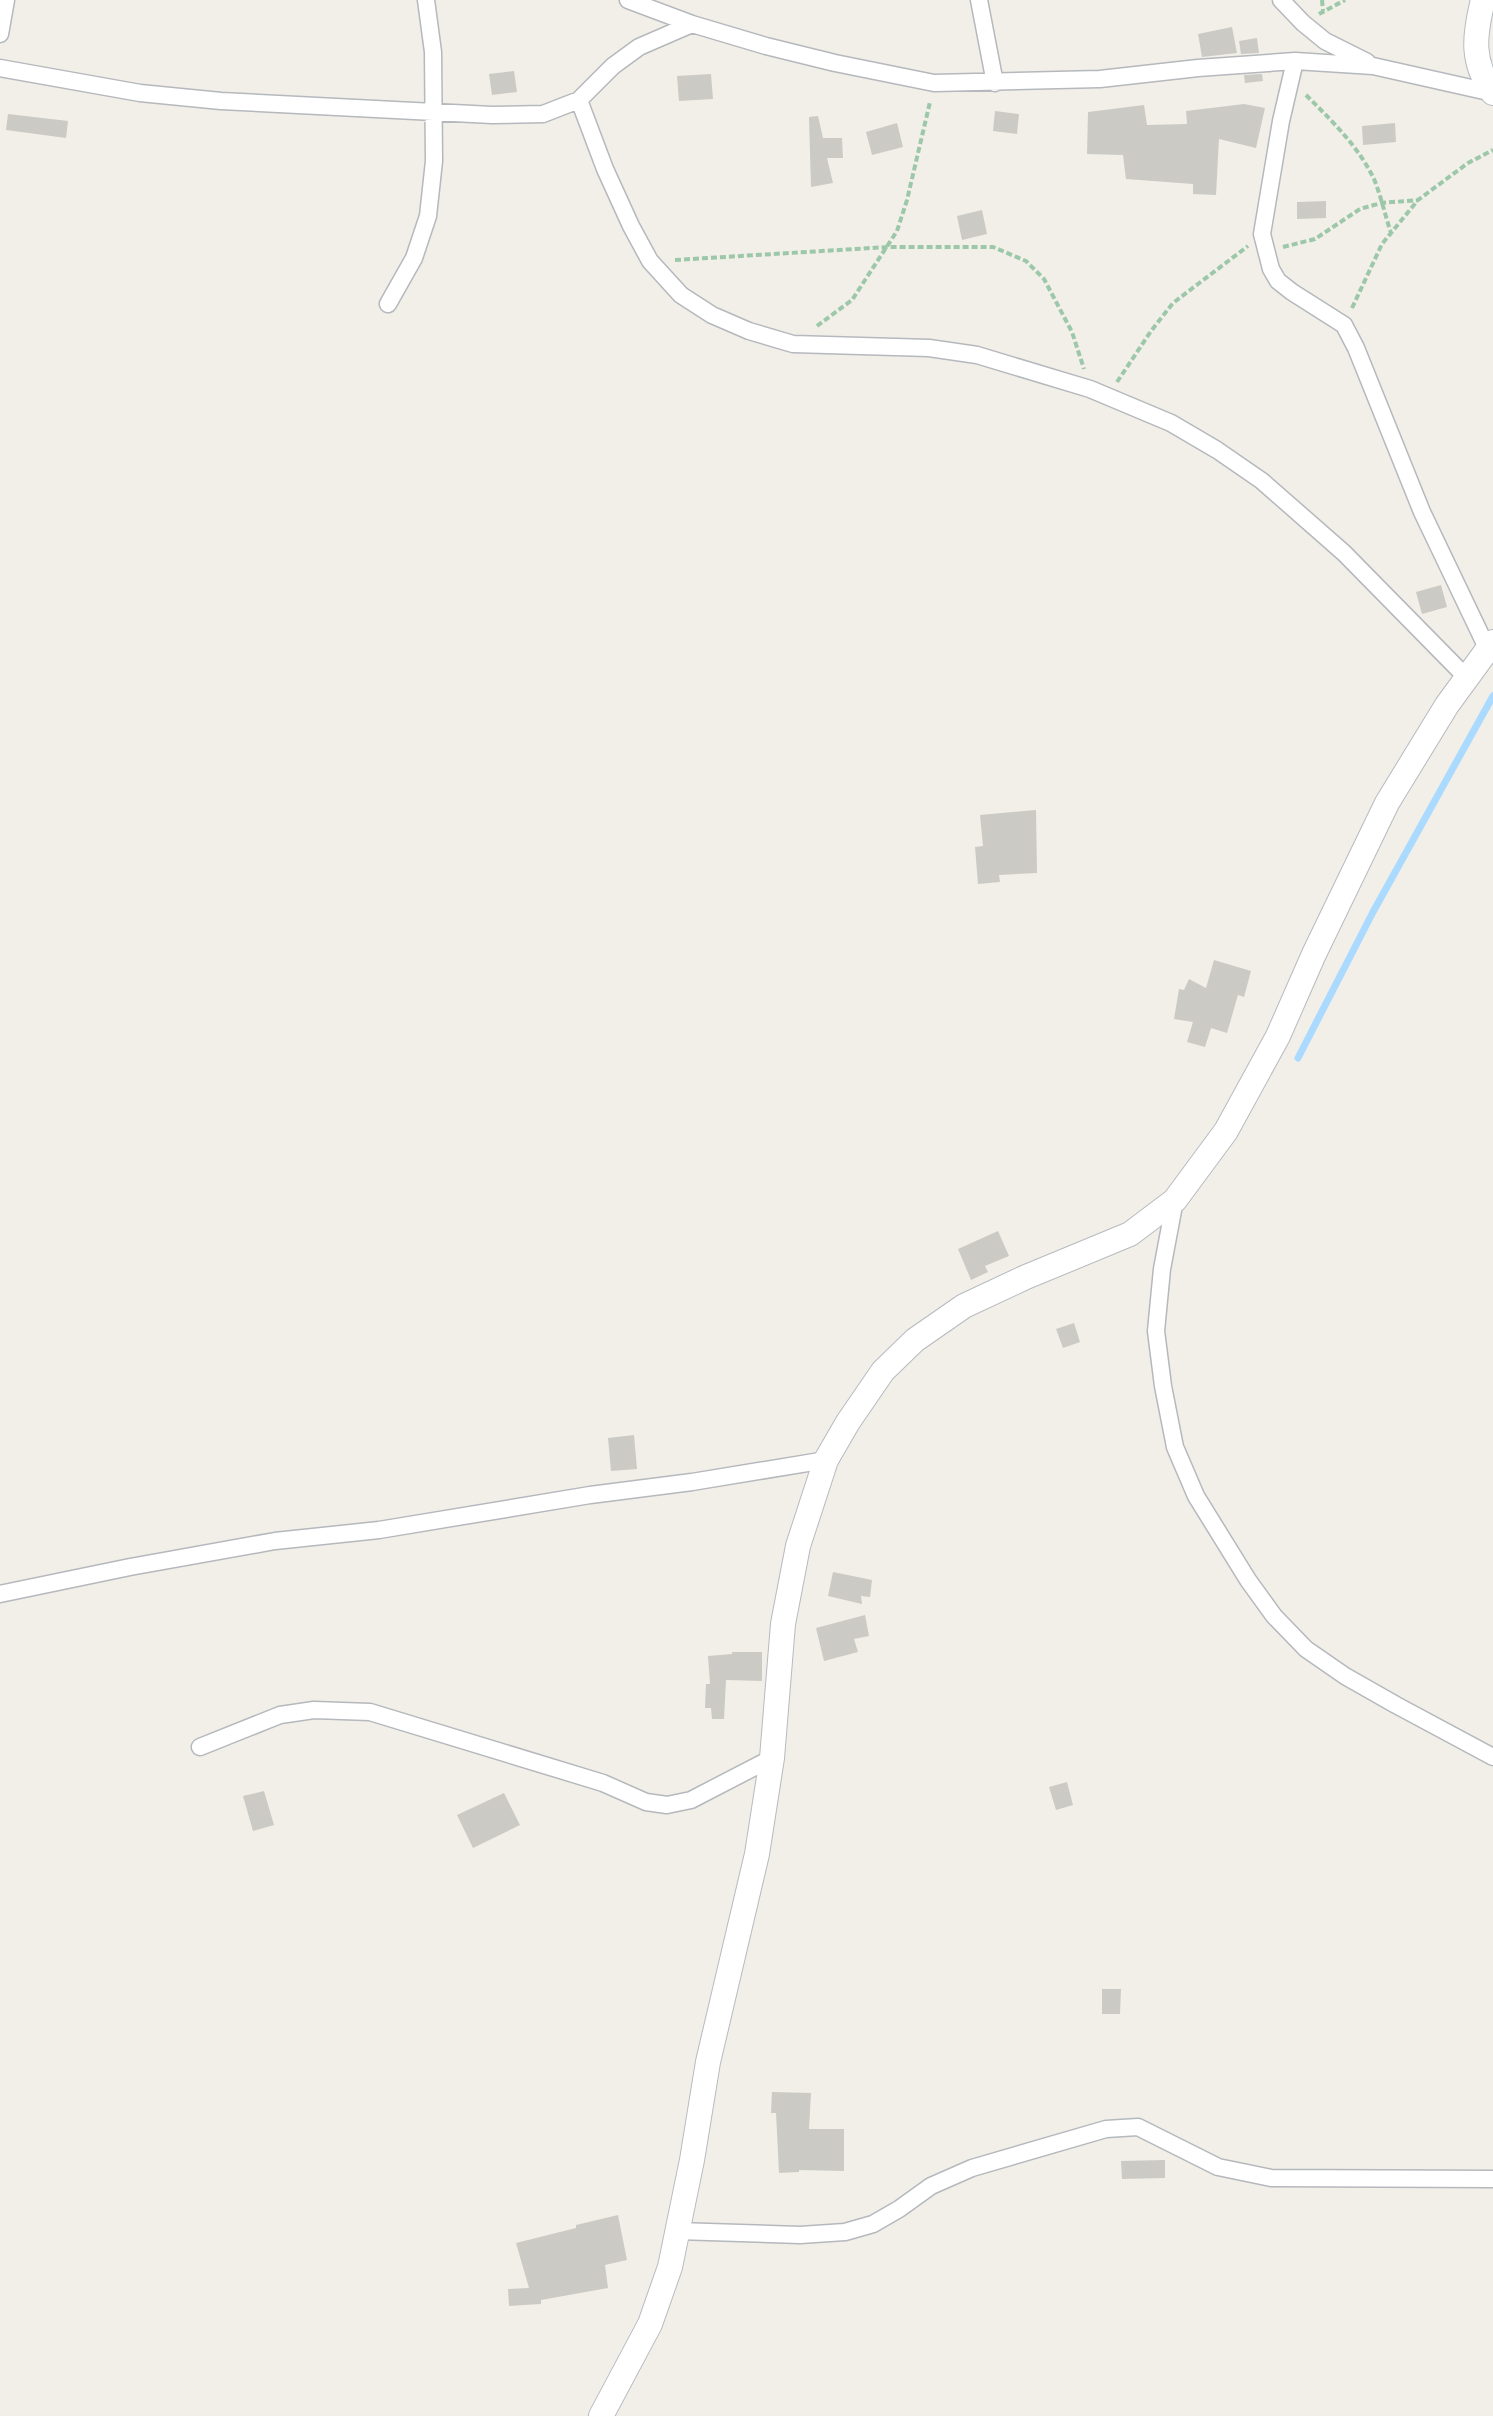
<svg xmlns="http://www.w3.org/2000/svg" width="1493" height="2416" viewBox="0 0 1493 2416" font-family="'Source Sans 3',sans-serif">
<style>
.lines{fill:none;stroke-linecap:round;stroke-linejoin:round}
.stream{stroke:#aadaff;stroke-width:7}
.building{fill:#cccac5}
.street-casing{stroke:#b5b8bc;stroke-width:19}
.secondary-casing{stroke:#b6babf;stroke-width:26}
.path{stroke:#9cc7a9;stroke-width:4;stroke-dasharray:6 3;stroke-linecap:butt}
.street{stroke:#fff;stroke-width:16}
.secondary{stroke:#fff;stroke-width:24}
</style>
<rect width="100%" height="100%" fill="#f1efe8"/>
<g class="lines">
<path class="stream" d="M1298,1058L1373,912L1493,696"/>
</g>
<path class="building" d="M1232,27L1237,53L1202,57L1198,34Z
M1257,38L1259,53L1241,54L1239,41Z
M514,71L517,92L492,95L489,74Z
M711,74L713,99L679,101L677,76Z
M1262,74L1263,81L1245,83L1244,75Z
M1244,104L1265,108L1256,148L1219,139L1216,195L1193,194V184L1126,179L1123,155L1087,154L1088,112L1144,105L1147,125L1187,124L1186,111Z
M995,111L1019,114L1017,134L993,131Z
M8,114L68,121L66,138L6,130Z
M818,116L823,138H842L843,158H827L833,183L811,187L809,117Z
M897,123L903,147L872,155L866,132Z
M1395,123L1396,142L1363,145L1362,126Z
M1326,201V218L1297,219V202Z
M982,210L987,234L962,240L957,216Z
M1441,585L1447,607L1422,614L1416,592Z
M1036,810L1037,873L999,875L1000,882L978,884L975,847L983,846L980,815Z
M1214,960L1251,971L1244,997L1238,995L1227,1033L1211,1028L1205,1047L1187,1042L1193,1022L1174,1019L1179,989L1184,990L1189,979L1206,988Z
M998,1231L1009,1256L985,1266L988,1272L971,1280L958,1249Z
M1074,1323L1080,1342L1063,1348L1056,1329Z
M634,1435L637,1469L611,1471L608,1438Z
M833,1572L872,1580L870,1597L861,1596L862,1604L828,1596Z
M865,1615L869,1636L854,1639L858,1652L824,1661L816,1628Z
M732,1652H762V1681L726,1680L724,1719H712L711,1708H705L706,1684H710L708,1656L732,1654Z
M1067,1782L1073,1805L1056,1810L1049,1787Z
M264,1791L274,1825L253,1831L243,1796Z
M504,1793L520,1825L473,1848L457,1815Z
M1102,1989H1121L1120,2014H1102Z
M772,2092L811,2093L809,2129H844V2171L799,2170V2172L779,2173L776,2113H771Z
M1165,2160V2178L1122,2179L1121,2161Z
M618,2215L627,2260L605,2265L608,2288L541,2300V2304L509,2306L508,2289L529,2288L516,2243L576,2228V2225Z"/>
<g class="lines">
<defs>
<path id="street" d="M628,0L692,24L766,46L835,63L934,83L1100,79L1198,68L1295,61L1373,66L1493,93
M979,0L995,83
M1281,0L1303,23L1325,41L1367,62
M0,34L6,0
M1295,61L1281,121L1262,234L1271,269L1278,281L1292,292L1344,325L1356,348L1422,512L1487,648
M0,68L140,93L221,101L492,115L543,114L579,100L613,66L639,47L692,24
M579,100L605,169L631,226L650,261L681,295L712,315L749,331L793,344L929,348L977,355L1090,389L1171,423L1217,450L1262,481L1344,553L1467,678
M388,304L414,258L428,216L434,161L433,52L426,0
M1175,1200L1162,1269L1156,1331L1163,1386L1175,1447L1196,1496L1248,1580L1274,1616L1306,1649L1345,1676L1396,1705L1493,1757
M0,1594L130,1567L275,1541L379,1530L590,1495L692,1482L826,1460
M200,1747L280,1715L314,1710L370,1712L603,1783L646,1802L667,1805L691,1800L772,1758
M677,2231L800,2235L845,2232L873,2224L899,2209L931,2186L972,2168L1106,2129L1138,2127L1218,2167L1271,2178L1493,2179"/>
<path id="secondary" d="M1483,0C1474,36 1471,62 1493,93
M601,2416L650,2324L670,2267L692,2160L708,2062L757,1854L772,1758L783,1624L798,1546L826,1460L848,1422L883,1371L915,1340L964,1306L1026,1277L1130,1234L1175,1200L1226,1131L1278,1036L1314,954L1387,803L1447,705L1493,642"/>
</defs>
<use href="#street" class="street-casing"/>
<use href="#secondary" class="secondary-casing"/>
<path class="path" d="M1322,0L1323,11
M1319,14L1345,0
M1306,95C1332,121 1358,146 1374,179C1381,196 1385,215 1391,233
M1283,247L1315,239L1360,209L1381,203L1418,200
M675,260L888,247H993L1026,261L1044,279L1072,332L1084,369
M1352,308L1382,244L1418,200L1468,163L1493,150
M817,326L852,300L897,231L907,200L930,102
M1117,382L1151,331L1173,303L1248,246"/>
<use href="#street" class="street"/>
<use href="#secondary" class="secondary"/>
</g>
</svg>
